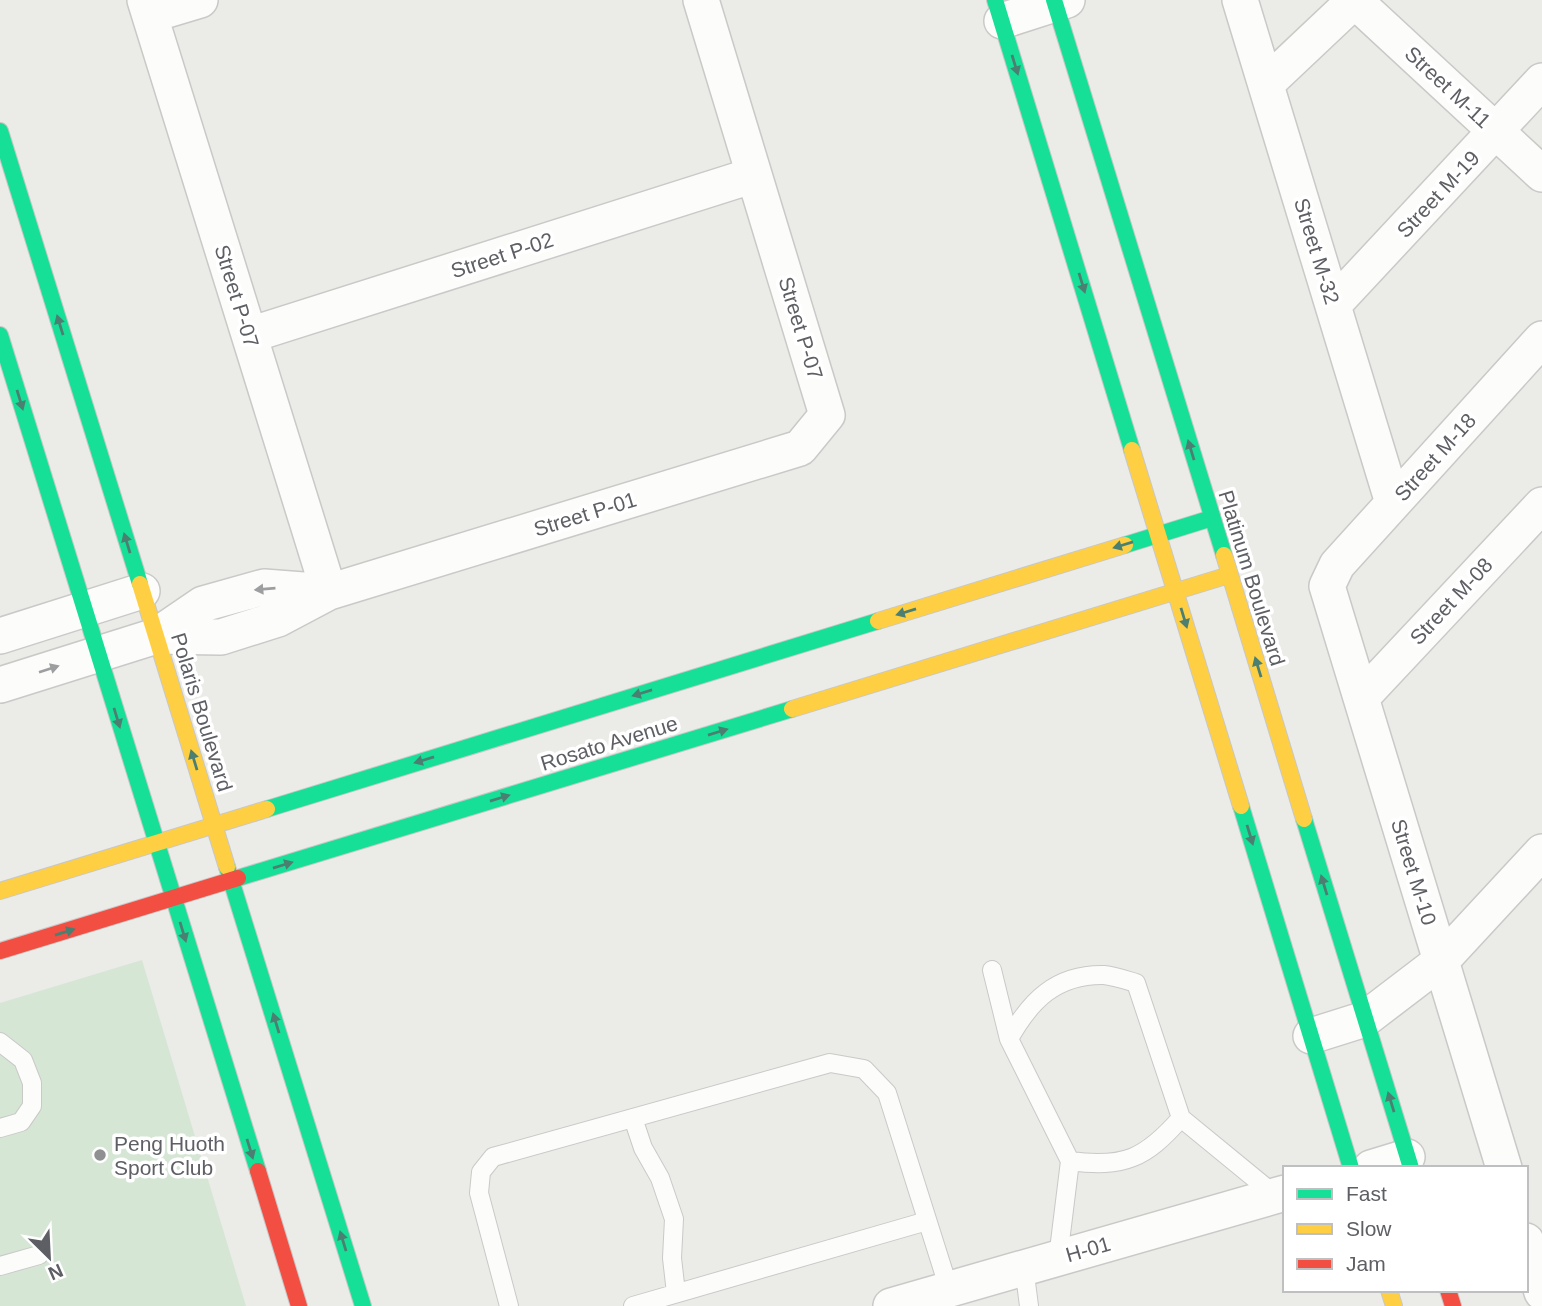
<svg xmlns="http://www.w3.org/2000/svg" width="1542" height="1306" viewBox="0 0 1542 1306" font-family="Helvetica,sans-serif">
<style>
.green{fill:#d6e6d5}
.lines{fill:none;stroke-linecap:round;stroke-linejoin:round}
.lane-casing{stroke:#c9c9c8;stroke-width:20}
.street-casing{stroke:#c9c9c8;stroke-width:38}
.fast-casing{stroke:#c7c7c8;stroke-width:18}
.slow-casing{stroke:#c7c7c8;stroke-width:18}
.jam-casing{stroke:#c7c7c8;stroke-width:18}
.lane{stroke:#fcfcfb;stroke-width:18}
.street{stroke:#fcfcfb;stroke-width:35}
.fast{stroke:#16e098;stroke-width:16}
.slow{stroke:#ffcf43;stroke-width:16}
.jam{stroke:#f24e42;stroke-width:16}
.oneway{fill:#4b7f71}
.oneway2{fill:#9d9ea0}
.poi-dot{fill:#8f9092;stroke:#fff;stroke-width:2.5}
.labels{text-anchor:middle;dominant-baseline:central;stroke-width:7;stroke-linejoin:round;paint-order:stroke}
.street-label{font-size:21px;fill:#5d5f64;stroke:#fff}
.poi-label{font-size:21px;fill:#5d5f64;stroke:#fff;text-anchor:start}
</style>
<rect width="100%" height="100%" fill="#ebebe7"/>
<path class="green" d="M142,960L246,1306H0V1003Z"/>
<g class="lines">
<defs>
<path id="lane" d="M992,970L1009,1039
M0,1042L23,1060L32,1083V1106L21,1122L0,1128
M633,1118L643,1148L660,1178L674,1219L672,1258L676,1293
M1181,1118C1145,1159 1124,1168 1070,1161L1009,1039C1030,1001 1056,974 1104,975C1114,976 1126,980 1136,983L1181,1118L1275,1195
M1058,1258L1070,1161
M0,1266L39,1255
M1024,1267L1029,1306
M509,1306L479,1193L481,1172L493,1157L830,1063L864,1069L887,1093L949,1289
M633,1306L927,1221"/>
<path id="street" d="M145,0L329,592
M1240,0L1393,503
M1354,0L1542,174
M150,15L200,0
M1002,21L1067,0
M1266,84L1355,0
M1333,305L1542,81
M250,335L754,175
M0,636L142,591
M156,636L221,637L278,619L329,592L800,448L827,415L701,0
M0,685L156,636L203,604L264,587L329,592
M1361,698L1542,505
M1311,1036L1365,1019L1441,961L1542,852
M1371,1168L1407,1157
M1504,1168L1327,586L1337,565L1542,339
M1526,1241L1542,1292
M891,1306L1285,1193"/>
<path id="fast" d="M995,0L1132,450
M1054,0L1224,555
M0,131L140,584
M0,335L258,1171
M1125,545L1212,518
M1241,806L1351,1168
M267,809L878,621
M1304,819L1411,1168
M227,867L363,1306
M238,878L792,709"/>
<path id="slow" d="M1132,450L1241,806
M1224,555L1304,819
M140,584L227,867
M878,621L1125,545
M792,709L1229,575
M0,891L267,809
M1389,1290L1394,1306"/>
<path id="jam" d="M0,951L238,878
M258,1171L299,1306
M1448,1290L1453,1306"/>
</defs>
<use href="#lane" class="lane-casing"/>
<use href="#street" class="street-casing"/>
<use href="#fast" class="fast-casing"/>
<use href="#slow" class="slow-casing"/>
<use href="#jam" class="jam-casing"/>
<use href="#lane" class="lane"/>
<use href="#street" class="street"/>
<use href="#fast" class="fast"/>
<use href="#slow" class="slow"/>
<use href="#jam" class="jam"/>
</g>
<defs><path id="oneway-solid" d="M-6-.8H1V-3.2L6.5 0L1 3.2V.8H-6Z" transform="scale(1.75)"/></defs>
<g class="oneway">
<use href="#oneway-solid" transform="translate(1015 65) rotate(73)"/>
<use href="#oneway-solid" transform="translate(1082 283) rotate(73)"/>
<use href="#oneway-solid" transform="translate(60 325) rotate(-107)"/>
<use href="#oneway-solid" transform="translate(20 400) rotate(73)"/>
<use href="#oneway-solid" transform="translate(1191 450) rotate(-107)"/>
<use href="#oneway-solid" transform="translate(127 543) rotate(-107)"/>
<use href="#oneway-solid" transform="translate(1123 545) rotate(163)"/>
<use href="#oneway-solid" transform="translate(906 612) rotate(163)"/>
<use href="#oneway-solid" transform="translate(1184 618) rotate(73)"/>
<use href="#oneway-solid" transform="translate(1258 667) rotate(-107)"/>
<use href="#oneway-solid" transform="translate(642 693) rotate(163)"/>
<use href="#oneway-solid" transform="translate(117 718) rotate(73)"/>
<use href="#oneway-solid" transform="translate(718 732) rotate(-17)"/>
<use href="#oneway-solid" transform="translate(194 760) rotate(-107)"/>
<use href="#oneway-solid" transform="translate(424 760) rotate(163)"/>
<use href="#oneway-solid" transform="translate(500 798) rotate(-17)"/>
<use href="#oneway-solid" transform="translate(1250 835) rotate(73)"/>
<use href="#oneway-solid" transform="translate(283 865) rotate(-17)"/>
<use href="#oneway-solid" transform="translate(1324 885) rotate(-107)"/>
<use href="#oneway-solid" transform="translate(65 932) rotate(-17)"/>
<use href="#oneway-solid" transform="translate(183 932) rotate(73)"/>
<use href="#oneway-solid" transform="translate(276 1023) rotate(-107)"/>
<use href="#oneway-solid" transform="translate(1391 1102) rotate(-107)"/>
<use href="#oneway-solid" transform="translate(250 1149) rotate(73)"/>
<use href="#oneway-solid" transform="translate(343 1241) rotate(-107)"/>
</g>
<g class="oneway2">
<use href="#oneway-solid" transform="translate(265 589) rotate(175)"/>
<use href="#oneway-solid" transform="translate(49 669) rotate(-18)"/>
</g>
<circle class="poi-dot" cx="100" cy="1155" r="7"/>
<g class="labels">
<g class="street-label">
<text transform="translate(1448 87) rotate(43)">Street M-11</text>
<text transform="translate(1438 194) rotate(-47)">Street M-19</text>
<text transform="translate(1317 251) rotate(73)">Street M-32</text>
<text transform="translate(502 255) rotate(-18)">Street P-02</text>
<text transform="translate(237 296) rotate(73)">Street P-07</text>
<text transform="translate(801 328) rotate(73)">Street P-07</text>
<text transform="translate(1435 457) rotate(-48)">Street M-18</text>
<text transform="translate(585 514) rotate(-17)">Street P-01</text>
<text transform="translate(1252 578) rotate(73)">Platinum Boulevard</text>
<text transform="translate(1451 601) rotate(-47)">Street M-08</text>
<text transform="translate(202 712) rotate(73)">Polaris Boulevard</text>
<text transform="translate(609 743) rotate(-17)">Rosato Avenue</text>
<text transform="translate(1414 872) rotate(73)">Street M-10</text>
<text transform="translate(1088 1249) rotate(-16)">H-01</text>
</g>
<g class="poi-label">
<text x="114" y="1143">Peng Huoth<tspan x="114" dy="24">Sport Club</tspan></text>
</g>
</g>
<rect x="1283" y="1166" width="245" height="126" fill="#ffffff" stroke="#bebfc1" stroke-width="2"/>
<rect x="1297" y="1189" width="35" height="10" fill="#16e098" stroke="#bebfc1" stroke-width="2"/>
<text x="1346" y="1201" font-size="21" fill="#5d5f64">Fast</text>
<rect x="1297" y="1224" width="35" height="10" fill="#ffcf43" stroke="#bebfc1" stroke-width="2"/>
<text x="1346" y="1236" font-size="21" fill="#5d5f64">Slow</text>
<rect x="1297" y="1259" width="35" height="10" fill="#f24e42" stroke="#bebfc1" stroke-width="2"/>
<text x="1346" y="1271" font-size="21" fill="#5d5f64">Jam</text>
<g transform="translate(49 1257) rotate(156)" stroke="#ffffff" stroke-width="5" paint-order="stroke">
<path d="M0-5L12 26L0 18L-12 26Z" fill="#5d5f64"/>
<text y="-10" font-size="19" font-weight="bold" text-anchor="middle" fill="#5d5f64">N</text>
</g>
</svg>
